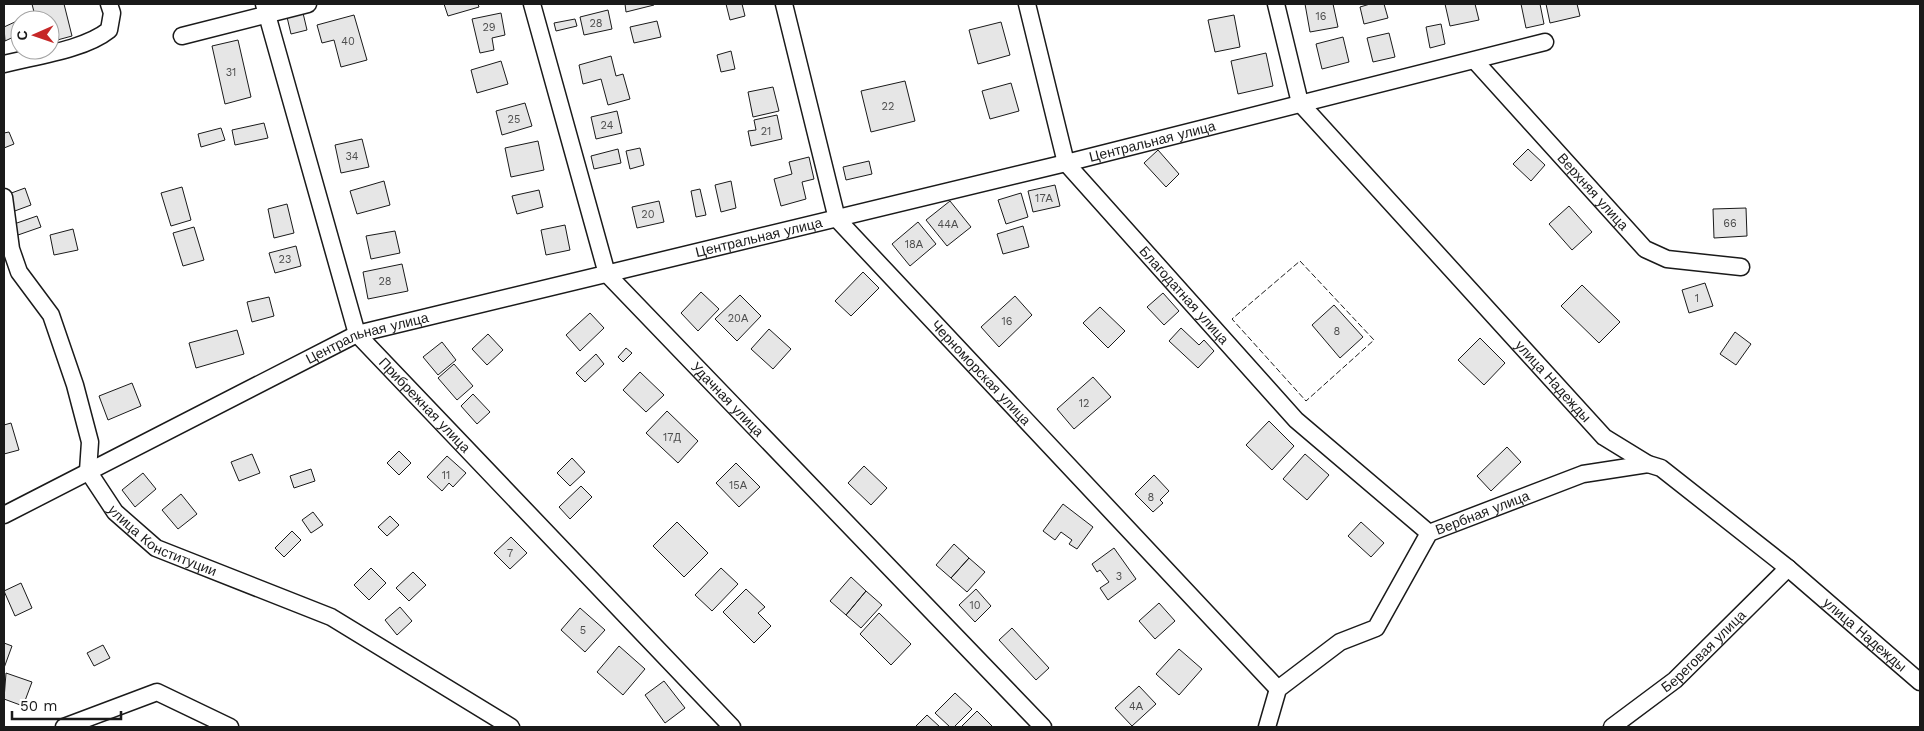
<svg xmlns="http://www.w3.org/2000/svg" width="1924" height="731" viewBox="0 0 1924 731" font-family="'Work Sans',sans-serif">
<style>
.building{fill:#e6e6e6;stroke:#1a1a1a}
.lines{fill:none;stroke-linecap:round;stroke-linejoin:round}
.minor-casing{stroke:#1a1a1a;stroke-width:19}
.minor{stroke:#fff;stroke-width:16}
.fence{stroke:#1a1a1a;stroke-width:1;stroke-dasharray:6 2.5;stroke-linecap:butt}
.labels{text-anchor:middle;dominant-baseline:central;stroke-width:4;stroke-linejoin:round;paint-order:stroke}
.number-label{font-size:11px;fill:#4d4d4d}
.street-label{font-size:14px;fill:#1a1a1a;stroke:#fff}
</style>
<rect width="100%" height="100%" fill="#fff"/>
<path class="building" d="M32,4H64L72,36L50,42V20H36Z
M444,4H478L479,7L448,16Z
M625,4H653L654,5L626,12Z
M726,4H742L745,16L730,20Z
M1305,4H1333L1338,27L1310,32Z
M1370,4H1384L1388,18L1364,24L1360,7Z
M1445,4H1475L1479,20L1450,26Z
M1521,4H1540L1544,24L1526,28Z
M1546,4H1577L1580,16L1550,23Z
M608,10L612,29L584,35L580,17Z
M303,13L307,30L291,34L287,17Z
M501,13L505,35L492,38L494,50L480,53L472,19Z
M354,15L367,60L341,67L334,40L322,43L317,25Z
M1234,15L1240,47L1215,52L1208,20Z
M575,19L577,26L556,31L554,23Z
M17,21L20,34L5,41L4,27Z
M657,21L661,37L634,43L630,27Z
M1001,22L1010,55L978,64L969,30Z
M1441,24L1445,44L1430,48L1426,27Z
M1389,33L1395,57L1373,62L1367,38Z
M1343,37L1349,62L1322,69L1316,44Z
M238,40L251,97L225,104L212,46Z
M731,51L735,69L721,72L717,55Z
M1266,53L1273,86L1238,94L1231,61Z
M611,56L616,76L623,74L630,99L608,105L601,79L583,84L579,65Z
M501,61L508,84L477,93L471,70Z
M905,81L915,121L871,132L861,91Z
M1011,83L1019,111L990,119L982,91Z
M773,87L779,111L753,117L748,92Z
M525,103L532,126L502,135L496,111Z
M617,111L622,133L596,139L591,117Z
M777,115L782,139L751,146L748,131L756,130L754,120Z
M264,123L268,138L235,145L232,130Z
M221,128L225,140L201,147L198,134Z
M9,132L14,144L4,148V133Z
M362,139L369,167L341,173L335,145Z
M538,141L544,170L511,177L505,148Z
M640,148L644,165L630,169L626,151Z
M618,149L621,163L594,169L591,156Z
M1528,149L1545,165L1531,181L1513,164Z
M1158,150L1179,174L1166,187L1144,163Z
M809,157L814,179L802,182L806,199L781,206L774,179L792,174L789,162Z
M869,161L872,174L846,180L843,167Z
M384,181L390,205L357,214L350,191Z
M731,181L736,208L721,212L715,185Z
M1055,185L1060,206L1033,212L1028,191Z
M182,187L191,220L171,226L161,193Z
M25,188L31,205L12,212L6,195Z
M700,189L706,215L696,217L691,191Z
M539,190L543,207L517,214L512,196Z
M1021,193L1028,217L1006,224L998,200Z
M659,201L664,222L637,228L632,207Z
M950,201L971,227L947,246L926,220Z
M287,204L294,233L274,238L268,209Z
M1569,206L1592,232L1572,250L1549,224Z
M1746,208L1747,236L1714,238L1713,209Z
M37,216L41,227L18,235L14,224Z
M918,222L936,244L910,266L892,244Z
M565,225L570,250L546,255L541,230Z
M1023,226L1029,247L1003,254L997,234Z
M194,227L204,260L183,266L173,233Z
M73,229L78,250L54,255L50,235Z
M395,231L400,253L371,259L366,236Z
M296,246L301,266L275,273L269,253Z
M402,264L408,291L368,299L363,272Z
M863,272L879,288L851,316L835,301Z
M1705,283L1713,306L1689,313L1682,290Z
M1582,285L1620,322L1599,343L1561,306Z
M701,292L719,309L698,331L681,313Z
M1163,293L1179,311L1164,325L1147,307Z
M740,295L761,316L737,341L715,319Z
M1015,296L1032,315L999,347L981,327Z
M269,297L274,316L252,322L247,302Z
M1334,305L1363,337L1340,358L1312,325Z
M1100,307L1125,331L1108,348L1083,323Z
M590,313L604,328L580,351L566,335Z
M1181,328L1199,345L1204,340L1214,351L1198,368L1169,341Z
M769,329L791,349L773,369L751,349Z
M237,330L244,354L196,368L189,343Z
M1735,332L1751,344L1736,365L1720,354Z
M488,334L503,350L487,365L472,349Z
M1480,338L1505,363L1484,385L1458,360Z
M442,342L456,360L438,375L423,357Z
M626,348L632,353L623,362L618,357Z
M596,354L604,364L585,382L576,373Z
M454,364L473,386L457,400L438,378Z
M640,372L664,395L646,412L623,390Z
M1093,377L1111,397L1074,429L1057,409Z
M132,383L141,406L108,420L99,396Z
M473,394L490,412L477,424L461,406Z
M667,411L698,441L678,463L646,433Z
M1269,421L1294,446L1272,470L1246,445Z
M11,423L19,450L4,454V425Z
M1507,447L1521,462L1491,491L1477,476Z
M399,451L411,463L399,475L387,463Z
M252,454L260,473L239,481L231,462Z
M1305,454L1329,475L1307,500L1283,479Z
M447,456L466,473L453,487L449,483L442,491L427,477Z
M572,458L585,472L570,486L557,473Z
M736,463L760,487L739,507L716,483Z
M864,466L887,488L871,505L848,483Z
M311,469L315,481L294,488L290,476Z
M143,473L156,489L135,507L122,490Z
M1154,475L1169,491L1160,500L1163,503L1153,512L1135,494Z
M581,486L592,497L570,519L559,507Z
M181,494L197,514L178,529L162,510Z
M1063,504L1093,527L1077,549L1069,544L1072,540L1061,532L1055,540L1043,531Z
M313,512L323,525L311,533L302,520Z
M390,516L399,525L387,536L378,527Z
M677,522L708,553L684,577L653,546Z
M1361,522L1384,543L1371,557L1348,536Z
M292,531L301,540L284,557L275,548Z
M511,537L527,553L510,569L494,553Z
M954,544L969,558L951,578L936,565Z
M1114,548L1136,579L1108,600L1100,588L1109,582L1100,570L1097,572L1092,564Z
M969,558L985,572L967,592L951,578Z
M371,568L386,583L369,600L354,585Z
M721,568L738,584L712,611L695,595Z
M413,572L426,585L409,601L396,588Z
M851,577L866,591L846,615L830,601Z
M21,583L32,608L15,616L4,591Z
M746,589L765,607L758,613L771,626L754,643L723,612Z
M976,589L991,606L975,622L959,605Z
M866,591L882,605L861,628L846,615Z
M1159,603L1175,621L1155,639L1139,621Z
M400,607L412,621L397,635L385,620Z
M580,608L605,630L585,652L561,630Z
M879,613L911,644L891,665L860,634Z
M1012,628L1049,668L1036,680L999,640Z
M4,643L12,646L4,668Z
M103,645L110,658L94,666L87,653Z
M619,646L645,669L623,695L597,672Z
M1179,649L1202,669L1179,695L1156,674Z
M6,673L32,682L23,706L4,699Z
M664,681L685,708L665,723L645,695Z
M1139,686L1156,704L1132,726L1115,708Z
M955,693L972,709L954,727H950L935,713Z
M977,711L993,727H961Z
M927,715L940,727H915Z"/>
<g class="lines">
<defs>
<g id="minor">
<path id="s1" d="M264,4L357,334L732,727"/>
<path id="s2" d="M532,4L607,274L1043,727"/>
<path id="s3" d="M784,4L837,219L1278,689"/>
<path id="s4" d="M1027,4L1066,163L1296,420L1429,533"/>
<path id="s5" d="M1276,4L1300,103L1604,437L1648,464L1661,468L1788,568L1920,682"/>
<path d="M182,36L308,4"/>
<path id="s6" d="M1475,61L1645,249L1667,259L1741,267"/>
<path d="M4,64C35,56 84,50 109,30L112,13L109,4"/>
<path id="s7" d="M4,197L11,249L19,272L51,315L75,385L90,442L88,471L115,512L156,548L331,617L511,727"/>
<path id="s8" d="M4,515L357,334L1066,163L1545,42"/>
<path d="M64,727L157,692L230,727"/>
<path id="s9" d="M1267,727L1278,689L1340,642L1376,628L1429,533L1583,474L1648,464"/>
<path id="s10" d="M1612,727L1675,680L1788,568"/>
</g>
</defs>
<use href="#minor" class="minor-casing"/>
<use href="#minor" class="minor"/>
<path class="fence" d="M1300,261L1374,340L1306,401L1232,319Z"/>
</g>
<g class="labels">
<g class="number-label">
<text x="1321" y="16">16</text>
<text x="596" y="23">28</text>
<text x="489" y="27">29</text>
<text x="348" y="41">40</text>
<text x="231" y="72">31</text>
<text x="888" y="106">22</text>
<text x="514" y="119">25</text>
<text x="607" y="125">24</text>
<text x="766" y="131">21</text>
<text x="352" y="156">34</text>
<text x="1044" y="198">17А</text>
<text x="648" y="214">20</text>
<text x="1730" y="223">66</text>
<text x="948" y="224">44А</text>
<text x="914" y="244">18А</text>
<text x="285" y="259">23</text>
<text x="385" y="281">28</text>
<text x="1697" y="298">1</text>
<text x="738" y="318">20А</text>
<text x="1007" y="321">16</text>
<text x="1337" y="331">8</text>
<text x="1084" y="403">12</text>
<text x="672" y="437">17Д</text>
<text x="446" y="475">11</text>
<text x="738" y="485">15А</text>
<text x="1151" y="497">8</text>
<text x="510" y="553">7</text>
<text x="1119" y="576">3</text>
<text x="975" y="605">10</text>
<text x="583" y="630">5</text>
<text x="1136" y="706">4А</text>
</g>
<g class="street-label">
<text stroke="none"><textPath href="#s8" startOffset="1215">Центральная улица</textPath></text>
<text stroke="none"><textPath href="#s6" startOffset="176">Верхняя улица</textPath></text>
<text stroke="none"><textPath href="#s8" startOffset="810">Центральная улица</textPath></text>
<text stroke="none"><textPath href="#s4" startOffset="341">Благодатная улица</textPath></text>
<text stroke="none"><textPath href="#s8" startOffset="405">Центральная улица</textPath></text>
<text stroke="none"><textPath href="#s3" startOffset="432">Черноморская улица</textPath></text>
<text stroke="none"><textPath href="#s5" startOffset="478">улица Надежды</textPath></text>
<text stroke="none"><textPath href="#s2" startOffset="454">Удачная улица</textPath></text>
<text stroke="none"><textPath href="#s1" startOffset="441">Прибрежная улица</textPath></text>
<text stroke="none"><textPath href="#s9" startOffset="322">Вербная улица</textPath></text>
<text stroke="none"><textPath href="#s7" startOffset="398">улица Конституции</textPath></text>
<text stroke="none"><textPath href="#s5" startOffset="882">улица Надежды</textPath></text>
<text stroke="none"><textPath href="#s10" startOffset="119">Береговая улица</textPath></text>
</g>
</g>
<rect width="1924" height="731" fill="none" stroke="#1a1a1a" stroke-width="10"/>
<g transform="translate(35 35) rotate(268)"><circle r="24" fill="#ffffff" stroke="#a3a3a3"/>
<path d="M0-4L9 19L0 12L-9 19Z" fill="#c62828"/>
<text y="-8" font-size="14" font-weight="bold" text-anchor="middle" fill="#1a1a1a">С</text>
</g>
<path d="M12 711v8h109v-8" fill="none" stroke="#1a1a1a" stroke-width="2.5"/>
<text x="20" y="711" font-size="15" fill="#1a1a1a" stroke="#ffffff" stroke-width="4" paint-order="stroke">50 m</text>
</svg>
